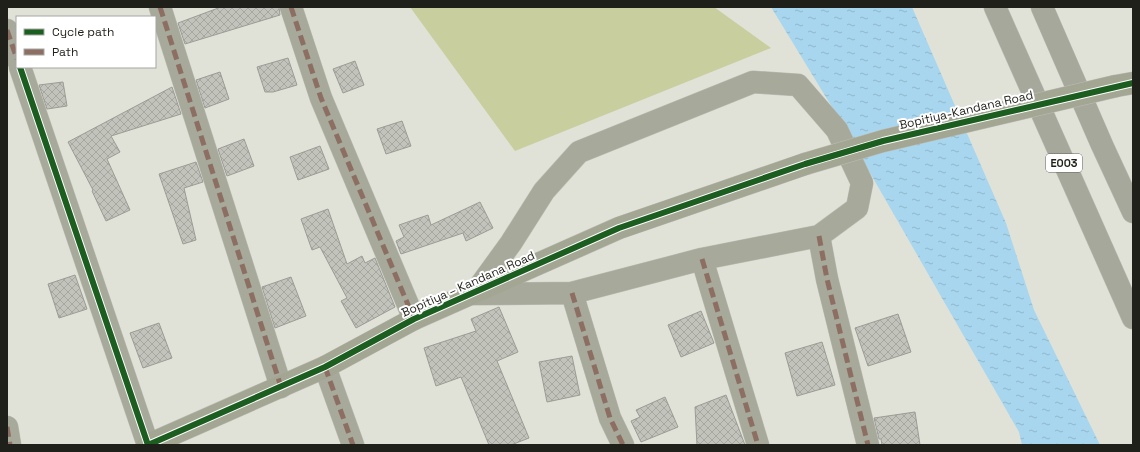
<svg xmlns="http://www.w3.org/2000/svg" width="1140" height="452" viewBox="0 0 1140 452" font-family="'Space Grotesk',sans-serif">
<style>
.grass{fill:#c8ce9e}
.water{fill:url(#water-ripples)}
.building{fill:url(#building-cross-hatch);stroke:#9b9c95}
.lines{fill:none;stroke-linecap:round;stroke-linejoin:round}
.street-casing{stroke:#bcbeb6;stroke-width:23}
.secondary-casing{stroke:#bcbeb6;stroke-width:23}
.highway-casing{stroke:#bcbeb6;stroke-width:23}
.street{stroke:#a7a99a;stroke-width:22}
.secondary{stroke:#a4a694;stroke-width:22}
.highway{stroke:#a7a89c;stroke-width:22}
.secondary-bridge-casing{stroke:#bcbeb6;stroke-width:23;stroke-linecap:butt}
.secondary-bridge{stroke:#a4a694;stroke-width:22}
.quiet{stroke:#8d6e63;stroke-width:5;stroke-dasharray:10 5;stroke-linecap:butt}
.cycleway-casing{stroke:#fff;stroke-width:8}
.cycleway{stroke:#1b5e20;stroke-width:6}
.labels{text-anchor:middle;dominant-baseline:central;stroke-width:4;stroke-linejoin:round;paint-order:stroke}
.shield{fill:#fff;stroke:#62635e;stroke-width:1}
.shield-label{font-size:11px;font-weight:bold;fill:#1f2019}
.street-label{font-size:12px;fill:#1f2019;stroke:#fff}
</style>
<defs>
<pattern id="water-ripples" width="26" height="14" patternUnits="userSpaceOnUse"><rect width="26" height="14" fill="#a8d6ee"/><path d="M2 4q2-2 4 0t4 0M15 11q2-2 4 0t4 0" fill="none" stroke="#90b7cc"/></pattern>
<pattern id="building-cross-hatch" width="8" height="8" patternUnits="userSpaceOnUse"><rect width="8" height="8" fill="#c2c3bb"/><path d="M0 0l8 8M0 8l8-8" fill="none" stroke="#a6a7a0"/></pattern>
</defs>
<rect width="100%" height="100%" fill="#e0e2d8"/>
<path class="grass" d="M410,7H714L771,48L515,151Z"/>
<path class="water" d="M771,7H912L1006,223L1034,310L1100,445H1022L1019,432L835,112Z"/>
<path class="building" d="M221,7H279L280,15L185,44L178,23Z
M288,58L297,85L273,92H265L257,67Z
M355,61L364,85L343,93L333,69Z
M220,72L229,99L205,108L196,80Z
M63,82L67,106L47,109L39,85Z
M172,87L181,114L111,136L120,152L107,159L130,210L106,221L92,191L93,190L68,142Z
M402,121L411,146L386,154L377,129Z
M244,139L254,166L227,176L218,149Z
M320,146L329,169L298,180L290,157Z
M196,162L203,182L184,188L196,240L183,244L159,174Z
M480,202L493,228L466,241L463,233L401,254L396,241L404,237L399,225L428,215L431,225Z
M328,209L347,264L362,256L365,263L375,258L395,307L356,328L341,301L347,298L320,247L312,250L301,219Z
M75,275L87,309L59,318L48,284Z
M291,277L306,316L275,328L262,287Z
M499,307L518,352L497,361L529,438L511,445H489L461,377L436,386L424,348L476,331L471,319Z
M701,311L714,343L681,357L668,325Z
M898,314L911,352L868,366L855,328Z
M159,323L172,358L143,368L130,333Z
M822,342L835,385L797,396L785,353Z
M572,356L580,395L547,402L539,362Z
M726,395L745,445H697L695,407Z
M665,397L678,427L641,442L631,421L640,417L636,410Z
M915,412L920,445H882L881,439H879L874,418Z"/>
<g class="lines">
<defs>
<path id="street" d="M160,7L281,387
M291,7L321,98L414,319
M7,30L17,59
M20,67L148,445
M753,82L798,85L837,130L862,183L857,208L819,236L702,259L572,293L474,294L511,243L544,191L579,152Z
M819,236L827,279L868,445
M702,259L758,445
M572,293L610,418L623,445
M325,367L353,445
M7,427L10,445"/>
<path id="secondary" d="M1116,86L1133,83
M148,445L325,367L414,319L619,228L805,164"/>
<path id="highway" d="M995,7L1133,318
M1042,7L1102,145L1133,212"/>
</defs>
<use href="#street" class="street-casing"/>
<use href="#secondary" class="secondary-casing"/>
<use href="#highway" class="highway-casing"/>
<use href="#street" class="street"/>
<use href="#secondary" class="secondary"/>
<use href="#highway" class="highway"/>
<defs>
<path id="secondary-bridge" d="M805,164L883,141L1116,86"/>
</defs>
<use href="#secondary-bridge" class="secondary-bridge-casing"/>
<use href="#secondary-bridge" class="secondary-bridge"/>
<path class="quiet" d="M160,7L281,387
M291,7L321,98L414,319
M7,30L17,59
M819,236L827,279L868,445
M702,259L758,445
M572,293L610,418L623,445
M325,367L353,445
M7,427L10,445"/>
<defs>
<path id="cycleway" d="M20,67L148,445
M148,445L325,367L414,319L619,228L805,164L883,141L1133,83"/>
</defs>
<use href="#cycleway" class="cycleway-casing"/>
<use href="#cycleway" class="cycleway"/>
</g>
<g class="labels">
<rect class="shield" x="1046" y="154" width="36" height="18" rx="3"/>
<g class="shield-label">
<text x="1064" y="163">E003</text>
</g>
<g class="street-label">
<text transform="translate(966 110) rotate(-13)">Bopitiya-Kandana Road</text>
<text transform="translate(468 284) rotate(-24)">Bopitiya – Kandana Road</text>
</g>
</g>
<rect width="1140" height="452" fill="none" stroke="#1f2019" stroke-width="16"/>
<rect x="16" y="16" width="140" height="52" fill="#ffffff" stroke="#a5a6a3"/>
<rect x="24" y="29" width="20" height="6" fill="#1b5e20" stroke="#a5a6a3"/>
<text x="52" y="36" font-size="12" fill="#1f2019">Cycle path</text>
<rect x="24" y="49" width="20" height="6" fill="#8d6e63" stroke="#a5a6a3"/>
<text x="52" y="56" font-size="12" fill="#1f2019">Path</text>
</svg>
